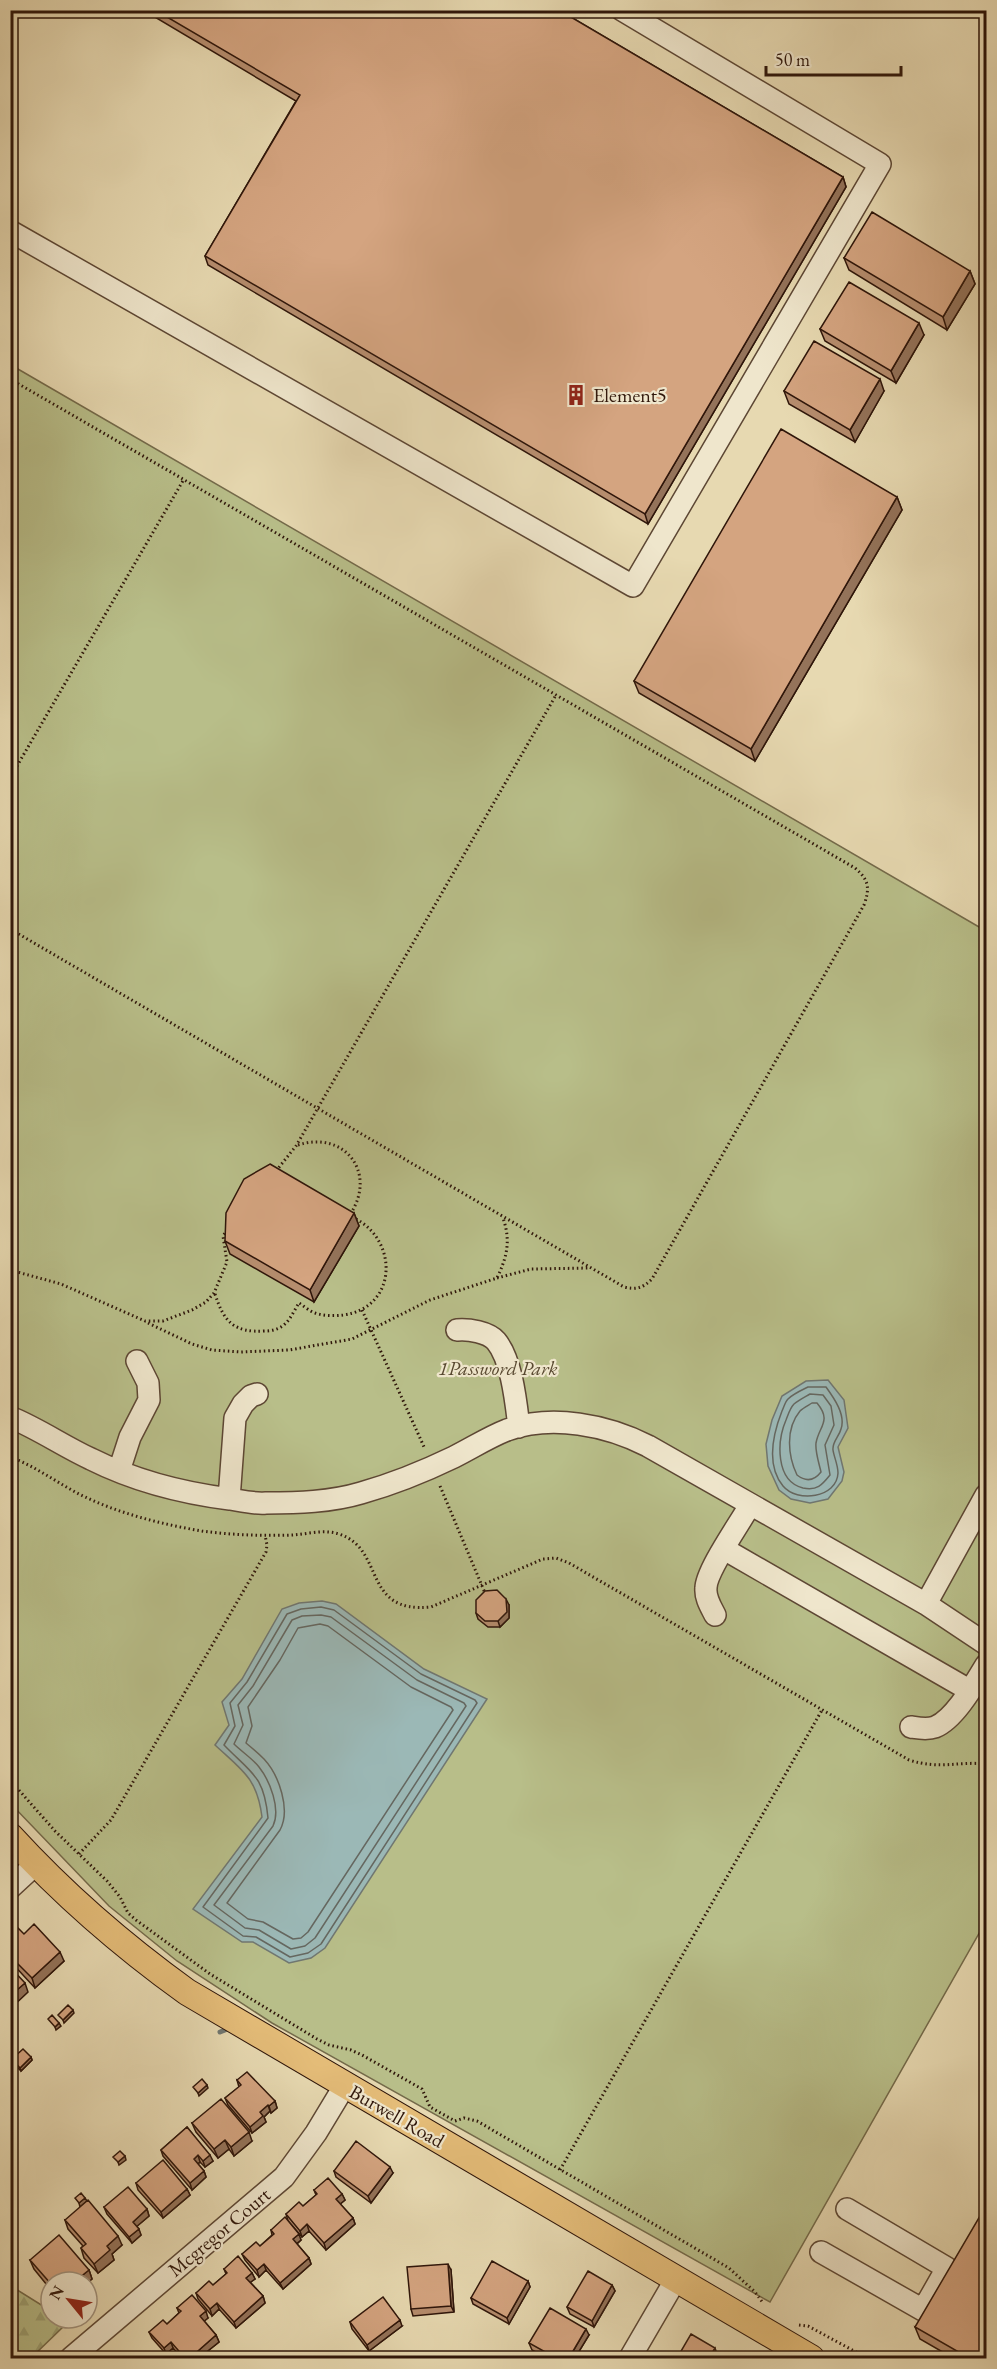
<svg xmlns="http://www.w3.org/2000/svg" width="997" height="2369" viewBox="0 0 997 2369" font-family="'EB Garamond',serif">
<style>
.green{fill:#b8be89;stroke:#746a4a;stroke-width:1.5}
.forest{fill:url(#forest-firs);stroke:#746a4a;stroke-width:1.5}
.water{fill:#9bb8b6;stroke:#707771;stroke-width:1.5}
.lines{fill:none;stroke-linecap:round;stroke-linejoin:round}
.shore{stroke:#656760;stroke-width:1.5}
.stream{stroke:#707771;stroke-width:5}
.minor-casing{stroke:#5d4734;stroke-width:24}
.major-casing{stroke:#2f160a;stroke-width:28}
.path{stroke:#2f160a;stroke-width:3;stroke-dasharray:1.5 3;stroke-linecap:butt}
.minor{stroke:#efe6cc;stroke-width:21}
.major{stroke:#e4bc78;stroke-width:26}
.wall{fill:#b68d6e;stroke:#2f160a;stroke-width:1.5}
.shaded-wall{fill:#94735a;stroke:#2f160a;stroke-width:1.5}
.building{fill:#d4a480;stroke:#2f160a;stroke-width:1.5}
.labels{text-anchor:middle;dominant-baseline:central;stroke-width:4.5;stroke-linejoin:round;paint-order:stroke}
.poi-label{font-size:20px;fill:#2f160a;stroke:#efe6cc;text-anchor:start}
.park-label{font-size:20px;font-style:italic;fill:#584830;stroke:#efe6cc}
.street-label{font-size:20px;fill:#2f160a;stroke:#efe6cc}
</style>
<defs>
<pattern id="forest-firs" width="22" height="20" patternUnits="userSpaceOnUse" patternTransform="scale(1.5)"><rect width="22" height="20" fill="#b8be89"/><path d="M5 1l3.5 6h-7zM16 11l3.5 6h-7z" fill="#9ea375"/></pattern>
</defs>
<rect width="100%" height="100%" fill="#e7d9b1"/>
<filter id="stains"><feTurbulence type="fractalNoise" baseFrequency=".00333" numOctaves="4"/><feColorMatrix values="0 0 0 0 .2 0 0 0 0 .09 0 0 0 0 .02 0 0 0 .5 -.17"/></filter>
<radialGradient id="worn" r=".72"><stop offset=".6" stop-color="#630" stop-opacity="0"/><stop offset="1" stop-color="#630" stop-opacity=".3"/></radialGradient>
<path class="green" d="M11,365L986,931V1921L770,2302L272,2023L177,1961L109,1906L11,1804Z"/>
<path class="forest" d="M11,2286L51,2311V2318H62L68,2322L31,2358H11Z"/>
<path class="water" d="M828,1380L844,1400L848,1428L838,1447L844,1472L842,1481L828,1499L810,1503L791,1499L779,1490L768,1466L766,1444L772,1420L782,1396L806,1381Z
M322,1601L336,1604L424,1669L487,1699L325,1948L311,1958L289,1963L253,1942H242L193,1909L262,1817C257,1778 243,1771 215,1745L229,1725L222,1702L242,1679L282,1609L299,1603Z"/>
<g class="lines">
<path class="shore" d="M808,1387H826C834,1398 846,1415 841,1429C839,1437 832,1442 833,1450C834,1457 838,1465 838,1473C837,1498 797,1503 783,1486C766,1465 773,1434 782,1411C784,1407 785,1402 788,1399C793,1394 802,1390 808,1387Z
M810,1394L823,1395L831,1406L834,1425L825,1445L830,1475C822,1485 817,1491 803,1488C775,1481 777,1441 786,1420C788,1415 790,1408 794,1404C799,1400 805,1397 810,1394Z
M812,1403H817C832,1421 819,1426 816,1443C815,1452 819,1463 821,1472C814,1481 806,1482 797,1475C788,1456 785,1429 800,1411C803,1408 809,1405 812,1403Z
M321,1607L334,1610L421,1674L475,1700L477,1703L321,1944L308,1953L290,1957L256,1937L243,1936L203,1907L268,1818C264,1775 251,1773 224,1745L235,1726L230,1703L247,1682L287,1614L301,1609Z
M321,1615L331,1617L417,1680L464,1703L466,1706L315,1938L305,1946L291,1949L259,1930L245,1928L214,1905L273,1826C281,1809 270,1781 259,1767C252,1758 242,1752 234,1744L243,1725L238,1705L253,1686L292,1620L302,1616Z
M320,1624L328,1626L411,1687L451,1707L453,1710L308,1932L301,1938L293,1939L263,1922L248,1919L227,1903L280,1830C291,1810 279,1775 264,1759C258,1753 252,1748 246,1743L252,1726L248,1707L280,1660L298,1628Z"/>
<path class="stream" d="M220,2032L225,2030"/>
<defs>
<path id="minor" d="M10,231L633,586L880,164L622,10
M457,1330C469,1329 488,1332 496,1341C512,1360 516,1403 519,1427
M10,1417C39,1429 63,1446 91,1459C135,1481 182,1493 230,1499C242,1501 254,1504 266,1503C297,1503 331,1502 361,1493C393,1484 425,1471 454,1457C472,1448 489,1437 507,1430C552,1414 607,1425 648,1446L926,1604L986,1644
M119,1471L130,1437L149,1400L148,1383L137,1361
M229,1499L235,1418L243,1404L251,1396L257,1394
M724,1549L969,1690
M926,1604L986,1495
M715,1615C711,1607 705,1598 706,1588C706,1571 740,1523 750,1505
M911,1727C918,1728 927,1730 935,1727C955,1719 975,1683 986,1665
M10,1888L36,1864
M821,2252L923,2310L947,2268L847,2209
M71,2358L284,2177L316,2133L345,2085
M630,2358L676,2279"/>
<path id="major" d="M10,1836C64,1895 123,1946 187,1992L811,2358"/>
</defs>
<use href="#minor" class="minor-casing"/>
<use href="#major" class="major-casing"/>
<path class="path" d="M10,379L855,868C869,880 870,888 864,905L652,1279C643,1288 636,1290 624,1287L10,929
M10,778L184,479
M298,1145C344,1130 377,1172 351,1213
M276,1171L296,1146L556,695
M10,1270L61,1284L145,1321H163L192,1310L206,1302L214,1293L227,1262L223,1236L227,1230
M497,1278L531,1269L590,1268
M215,1294C224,1322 234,1333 265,1331C272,1331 280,1329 286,1323C291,1318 295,1309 299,1303C304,1306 309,1311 315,1313C324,1316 334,1316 343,1315C397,1308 399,1242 356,1219
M362,1310L425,1449
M148,1323L192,1344L212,1350L241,1352L289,1350L352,1339L430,1300L497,1278C507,1257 511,1241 503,1218
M10,1457C35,1466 56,1482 79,1494C117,1513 160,1524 202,1531C231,1535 263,1536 293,1535C308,1534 324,1529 339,1534C386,1549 361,1614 431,1607L543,1559L556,1558L569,1563L909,1760C941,1770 957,1761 986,1764
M440,1486L485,1593
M10,1780L55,1831L107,1881L120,1897L128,1913L136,1920L210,1974L317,2039L329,2045L351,2050L362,2055L422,2089L430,2107L455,2121L464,2118L477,2121L729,2268L755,2292L763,2303
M79,1854L111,1820L266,1552L267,1545L265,1535
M560,2170L822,1710
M799,2325L808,2326L867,2358"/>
<use href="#minor" class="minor"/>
<use href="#major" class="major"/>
</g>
<path class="wall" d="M143,10H559L843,177L846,187L648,524L208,265L205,256L296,101Z
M844,258L970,271L975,284L947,330L849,270Z
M820,329L924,335L896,383L825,341Z
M784,391H884L855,442L789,404Z
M897,497L902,510L755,761L639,693L634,681Z
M354,1213L359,1226L314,1302L230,1254L225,1241Z
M509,1605V1618L500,1627H488L478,1619L476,1613Z
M10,1931L24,1934L64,1961L35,1988L10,1961Z
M31,2057L32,2060L21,2071L13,2063L12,2059Z
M237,2080L275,2101L277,2108L271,2113L270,2111L264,2117L266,2122L252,2133L228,2105L225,2098L239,2087Z
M192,2123L252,2141L234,2156L229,2149L218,2158L196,2132Z
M187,2127L213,2161L205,2167L200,2162L198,2164L204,2171L206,2177L192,2190L163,2156L161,2150Z
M334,2171L393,2173L371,2203L336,2177Z
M136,2183L187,2189L190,2195L163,2218L138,2190Z
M314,2190L342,2194L345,2200L340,2204L353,2218L355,2224L326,2250L309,2231L302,2237L288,2221L286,2214L303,2206L316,2195Z
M104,2207L147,2209L149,2216L137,2226L141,2235L132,2243L107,2214Z
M65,2220L122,2245L112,2254L114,2260L98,2273L84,2258L81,2248L83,2246L68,2229Z
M271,2230L301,2240L297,2244L309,2258L311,2264L283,2289L266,2270L259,2277L245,2260L242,2254L260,2246L272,2235Z
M30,2260L89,2270L92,2279L87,2283V2282H51V2290L34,2269Z
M224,2269L252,2273L255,2279L250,2282L263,2296L265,2303L236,2328L219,2309L212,2316L198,2299L196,2293L213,2285L226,2274Z
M451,2270L454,2312L413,2316L411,2309Z
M528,2281L530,2287L509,2324L473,2304L471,2298Z
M612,2285L615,2291L594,2327L570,2314L567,2307Z
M177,2308L208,2318L204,2321L216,2335L219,2342L199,2358H182L173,2348L166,2354L152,2338L149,2332L167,2324L179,2313Z
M350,2322L402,2326L369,2351L352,2329Z
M915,2327L987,2358H953L920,2339Z
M589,2335L575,2358H547L532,2350L529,2343Z"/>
<path class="shaded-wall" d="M843,177L846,187L648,524L645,514Z
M970,271L975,284L947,330L943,317Z
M919,323L924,335L896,383L891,371Z
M880,379L884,391L855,442L850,430Z
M897,497L902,510L755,761L751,749Z
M354,1213L359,1226L314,1302L310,1290Z
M506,1599L509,1605V1618L500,1627L498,1621Z
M60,1952L64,1961L35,1988L32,1978Z
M25,1983L28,1992L10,2009V1996Z
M73,2010L74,2013L64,2023L63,2020Z
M59,2023L61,2026L56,2030L55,2027Z
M31,2057L32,2060L21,2071L20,2068Z
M207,2085L208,2088L199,2096L198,2093Z
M275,2101L277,2108L271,2113L269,2106Z
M268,2105L270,2111L264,2117L266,2122L252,2133L250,2127L260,2112Z
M249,2132L252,2141L234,2156L231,2147Z
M225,2140L229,2149L218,2158L214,2149Z
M198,2155L200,2162L196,2165L194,2159Z
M210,2155L213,2161L205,2167L203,2161Z
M125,2156L126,2160L119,2165L118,2162Z
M390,2167L393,2173L371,2203L368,2196Z
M204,2171L206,2177L192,2190L190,2183Z
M187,2189L190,2195L163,2218L161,2212Z
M342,2194L345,2200L339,2205L336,2199Z
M85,2198L87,2201L80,2207L79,2203Z
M147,2209L149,2216L135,2228L133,2222Z
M353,2218L355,2224L326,2250L324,2243Z
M307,2224L309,2231L302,2237L300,2231Z
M139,2229L141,2235L132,2243L129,2237Z
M299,2234L301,2240L295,2245L293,2239Z
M118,2236L122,2245L112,2254L114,2260L98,2273L94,2264L107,2246Z
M309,2258L311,2264L283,2289L280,2283Z
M264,2264L266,2270L259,2277L257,2270Z
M448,2264L451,2270L454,2312L451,2306Z
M89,2270L92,2279L87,2283V2282H74Z
M252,2273L255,2279L248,2284L246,2278Z
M528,2281L530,2287L509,2324L507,2318Z
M612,2285L615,2291L594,2327L592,2321Z
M263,2296L265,2303L236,2328L234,2322Z
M217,2303L219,2309L212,2316L210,2309Z
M206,2311L208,2318L202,2323L200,2316Z
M400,2320L402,2326L369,2351L367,2345Z
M586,2329L589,2335L575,2358H569Z
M216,2335L219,2342L199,2358H190Z
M171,2342L173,2348L166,2354L164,2348Z
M715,2348L717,2354L715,2358H709Z"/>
<path class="building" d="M155,10H559L843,177L645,514L205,256L300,95Z
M872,212L970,271L943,317L844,258Z
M849,282L919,323L891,371L820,329Z
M814,341L880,379L850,430L784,391Z
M781,429L897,497L751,749L634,681Z
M270,1164L354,1213L310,1290L225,1241L226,1213L244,1179Z
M497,1590L506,1599L507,1612L498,1621H485L476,1613V1600L485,1591Z
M34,1924L60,1952L32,1978L10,1956V1931L16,1926L24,1934Z
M10,1967L25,1983L10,1996Z
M68,2005L73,2010L63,2020L58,2015Z
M52,2015L59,2023L55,2027L48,2019Z
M23,2049L31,2057L20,2068L12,2059Z
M247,2072L275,2101L269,2106L268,2105L260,2112L263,2116L250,2127L225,2098L241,2085L237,2080Z
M202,2079L207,2085L198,2093L193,2087Z
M221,2099L249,2132L231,2147L225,2140L214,2149L192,2123Z
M187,2127L210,2155L203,2161L198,2155L194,2159L204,2171L190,2183L161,2150Z
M356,2141L390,2167L368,2196L334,2171Z
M120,2151L125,2156L118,2162L113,2157Z
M163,2160L187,2189L161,2212L136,2183Z
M328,2178L342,2194L336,2199L353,2218L324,2243L307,2224L300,2231L286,2214L299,2202L303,2206L317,2194L314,2190Z
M128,2187L147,2209L133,2222L139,2229L129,2237L104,2207Z
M81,2193L85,2198L79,2203L75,2198Z
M88,2200L118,2236L107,2246L110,2250L94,2264L81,2248L86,2244L65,2220Z
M987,2204V2358H969L915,2327Z
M285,2217L299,2234L293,2239L309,2258L280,2283L264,2264L257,2270L242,2254L256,2242L260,2246L274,2234L271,2230Z
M59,2235L89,2270L74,2282H68L66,2280L64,2282H51V2284L30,2260Z
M238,2256L252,2273L246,2278L263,2296L234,2322L217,2303L210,2309L196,2293L209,2281L213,2285L227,2273L224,2269Z
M492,2261L528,2281L507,2318L471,2298Z
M448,2264L451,2306L411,2309L407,2267Z
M588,2271L612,2285L592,2321L567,2307Z
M192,2295L206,2311L200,2316L216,2335L190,2358H185L171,2342L164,2348L149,2332L163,2320L167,2324L181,2311L177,2308Z
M383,2297L400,2320L367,2345L350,2322Z
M550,2308L586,2329L569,2358H556L529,2343Z
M691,2334L715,2348L709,2358H677Z
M525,2352L535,2358H521Z"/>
<defs>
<symbol id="building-bare" viewBox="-9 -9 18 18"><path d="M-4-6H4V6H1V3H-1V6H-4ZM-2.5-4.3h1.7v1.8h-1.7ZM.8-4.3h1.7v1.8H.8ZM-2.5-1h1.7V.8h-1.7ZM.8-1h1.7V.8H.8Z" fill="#8f2418" stroke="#efe6cc" stroke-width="2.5" paint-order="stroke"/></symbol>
</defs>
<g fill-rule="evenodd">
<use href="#building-bare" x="561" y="380" width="30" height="30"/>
</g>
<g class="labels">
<g class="poi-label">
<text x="593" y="395">Element5</text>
</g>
<g class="park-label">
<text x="498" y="1368">1Password Park</text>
</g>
<g class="street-label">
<text transform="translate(397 2116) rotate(30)">Burwell Road</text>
<text transform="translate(219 2232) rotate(-40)">Mcgregor Court</text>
</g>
</g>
<rect width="997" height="2369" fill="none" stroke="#e7d9b1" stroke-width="36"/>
<rect x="12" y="12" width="973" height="2345" fill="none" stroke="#2f160a" stroke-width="3"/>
<rect x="18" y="18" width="961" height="2333" fill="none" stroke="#2f160a" stroke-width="1.5"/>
<g transform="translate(69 2300) rotate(300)"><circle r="28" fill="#efe6cc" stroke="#a2937e" stroke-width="1.5"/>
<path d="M0-4.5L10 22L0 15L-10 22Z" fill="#8f2418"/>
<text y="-9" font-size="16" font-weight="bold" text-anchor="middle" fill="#2f160a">N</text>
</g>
<path d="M766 66v9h135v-9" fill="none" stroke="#2f160a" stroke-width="3"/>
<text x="775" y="66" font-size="18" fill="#2f160a" stroke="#efe6cc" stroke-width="4.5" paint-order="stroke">50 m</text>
<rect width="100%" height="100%" filter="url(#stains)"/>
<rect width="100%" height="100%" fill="url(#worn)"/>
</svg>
